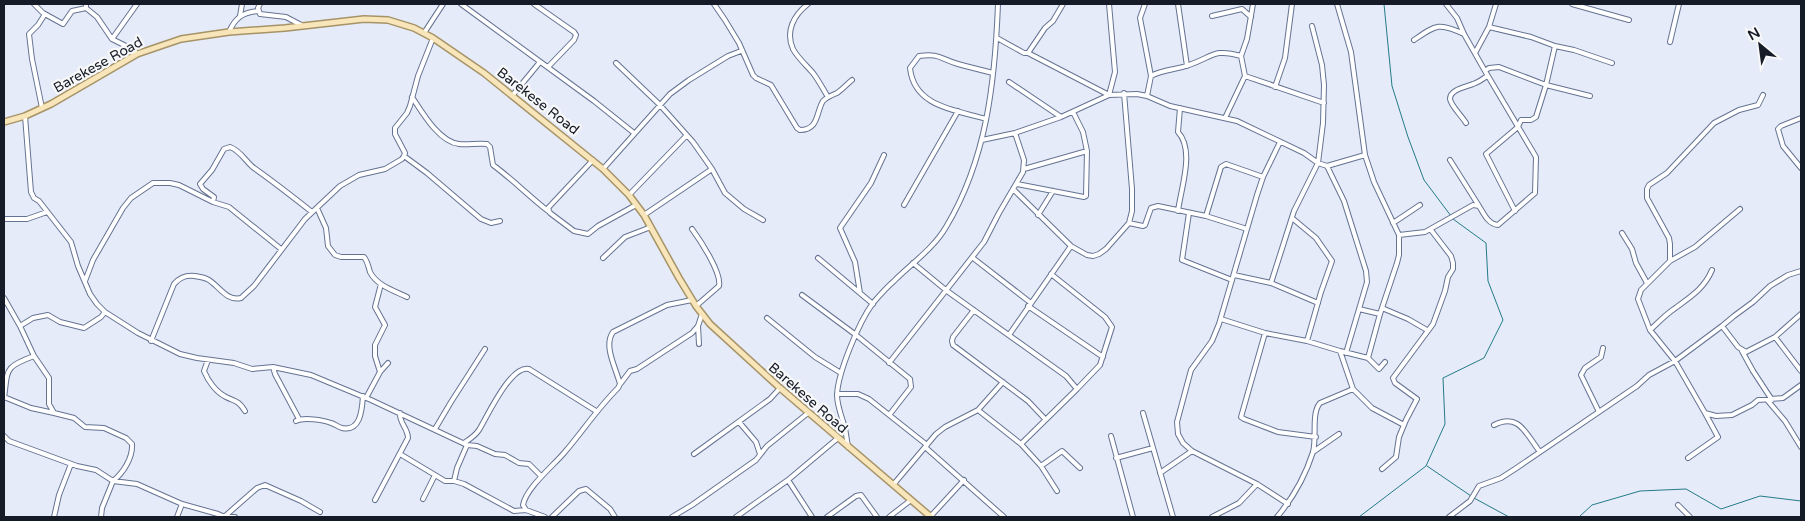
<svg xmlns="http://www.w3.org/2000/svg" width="1805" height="521" viewBox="0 0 1805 521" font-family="'Varela Round',sans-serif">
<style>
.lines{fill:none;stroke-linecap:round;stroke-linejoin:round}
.stream{stroke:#247b88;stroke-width:1}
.minor-casing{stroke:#657392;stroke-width:6}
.major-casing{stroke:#a69367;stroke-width:8}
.minor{stroke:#fff;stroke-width:4}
.major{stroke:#f8e5b9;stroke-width:5}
.labels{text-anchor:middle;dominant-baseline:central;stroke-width:4.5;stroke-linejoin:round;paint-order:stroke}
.street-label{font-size:14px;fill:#151b27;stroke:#f8f8f8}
</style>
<rect width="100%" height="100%" fill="#e5ebf9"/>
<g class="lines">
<path class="stream" d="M1384,4L1392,86L1408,137L1424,180L1451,216
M1427,466L1471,496
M1474,498L1509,517
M1359,517L1426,466L1445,424L1443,378L1484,358L1503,320L1488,281L1486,243L1453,219
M1579,517L1592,505L1640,491L1686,489L1721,509L1760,496L1801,501"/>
<defs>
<path id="minor" d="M34,4L43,13L63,24L72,11L86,8
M86,4V8L97,17L112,39L130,48L137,54
M260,4L258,8L260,14L286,17L303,26
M461,4L594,101L634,133
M534,4L574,32L576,35L574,40L548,67
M714,4L725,20L739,43L753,75L756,78L771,85L797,128L800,130C819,130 816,112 823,101C827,97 832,95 837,93C843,89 847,84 852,80
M808,4C794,15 785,31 793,49C797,57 807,66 813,73C819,81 823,89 828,97
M1145,4L1140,18L1151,76L1147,96
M1178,4L1187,66
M1253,4L1247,39L1241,56L1245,76L1324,103
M1337,4L1351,52L1365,155L1374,182L1399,235V255L1397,263L1380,314L1368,358
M1572,4L1629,20
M240,16L242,4
M1212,16L1242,9L1251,17
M1489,27L1531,37L1555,46L1574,50L1612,63
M229,32C235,18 243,12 258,11
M424,33L443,4
M433,38L418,76L410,106L407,113L395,128V134L405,153L404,156L427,173L481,219L491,223L500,221
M997,38L1024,53H1028L1109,95L1115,72L1109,4
M112,39L137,4
M1414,40C1436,25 1439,22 1464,34
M1670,42L1679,4
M1028,53L1045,28L1053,21L1063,4
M1475,53L1489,27L1496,4
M616,63L660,105L693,142L712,169L725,193L744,209L763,220
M1485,71L1489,68L1499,67L1546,85L1590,96
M1151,76C1163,69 1176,70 1189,65C1213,57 1213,48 1241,56
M1009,82L1061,117
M1275,87L1285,58L1292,4
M1763,95L1758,105L1739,110L1714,123L1667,173L1649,185L1647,189V198L1669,238L1670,244V261L1641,290L1638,299L1650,330L1675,361L1705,413L1716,416L1732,415L1752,405L1758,400L1783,398L1801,385
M512,96L540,62
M412,97C422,112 439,142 459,144C468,145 477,143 487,144L490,147L493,165C512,179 529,196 548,211
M42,108L32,59L29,34L38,25L45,14
M25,116L31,192L34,198L39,201L71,242L78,266L90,294L97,304L105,312L138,333L180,354L197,358L234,363L252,369L273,367L311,375L371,400L467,445L477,446L495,454L505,455L519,463L529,464L541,476
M1225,118L1245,76
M1801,118L1781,126L1778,129L1783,146L1801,168
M986,119C956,110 914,107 910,68L919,56C940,53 940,59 958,64C969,67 981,70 993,73
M1466,123C1462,116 1451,106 1450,99C1450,89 1467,87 1473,84C1479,82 1483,79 1487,76
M982,140L1015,133L1061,117L1109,95L1137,94L1147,96L1170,106L1237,121L1304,153L1318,163L1327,166L1344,201L1366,271L1367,282L1346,353
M1280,142L1263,177L1257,195L1219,324L1212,341L1191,370L1177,422L1178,434L1183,443L1192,451L1257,484L1288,504
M593,160L548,208L550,213L574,231L588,234L598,226L636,205
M1450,160L1479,206
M1327,166L1365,155
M603,169L670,94L689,80L728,56L741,51
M1024,169L1087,151
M1017,184L1084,197L1086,196L1087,151L1083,132L1073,112
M1013,189L1071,246L1087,255L1093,256L1099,254L1106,249L1129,223L1132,211V189L1124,93
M629,195L686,136
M213,202L214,197L203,189L200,184L212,170L224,149L230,147C241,151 246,162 254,168C274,182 293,197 312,212
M904,205L958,111
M317,208L326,228L328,246L335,255L341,257H364C368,262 368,266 370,272C377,286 395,291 407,297
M1178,211C1181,188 1195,150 1178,132L1180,108
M1515,211L1486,154L1518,127L1521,120H1531L1536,117L1546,85L1555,46
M1189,213L1182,260L1232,280
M644,215L712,169
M1038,215L1053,191
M1206,216L1221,167L1226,164L1263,177
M1292,218L1316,238L1332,261L1321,292L1307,341
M4,219H27L47,212
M1129,223L1143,226L1145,225L1151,208L1158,206L1206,216L1247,229
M1393,223L1420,205
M692,229C700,240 722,273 719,286L696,306
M1622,233L1632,249L1636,263L1647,283
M1399,235L1425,232L1473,205L1479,206C1484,214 1488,224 1498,225L1535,193L1536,157L1485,71L1464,34L1457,18L1446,4
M603,258L625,237L651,227
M818,258L873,304
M973,258L1031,303
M1670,261L1695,247L1740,209
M913,263L947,291L1066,376L1077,389L1021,444
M1051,274L1105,317L1112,327L1100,365L1077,389
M1234,275L1271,283L1318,303
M85,281L93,260L123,208L131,198L153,183H170L179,185L213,202L229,207L281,249
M1271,283L1294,211L1318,163L1323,123L1324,85L1322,65L1312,26
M860,293L855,262L840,228L871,183L884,155
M802,295L856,335L910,379L911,387L890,414
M4,298L20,326L34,356L49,378V404L54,413L74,418L85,427L104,428L126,438L132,444C133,458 123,473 113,481L137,484L182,504L218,514L225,517
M1028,306L1103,357
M1382,308L1408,319L1427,330
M1359,309L1380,314
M974,310L953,337L952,341L953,345L1028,401L1045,419
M767,318L815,357L841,373
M1221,319L1265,333L1307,341L1340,351L1368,358L1379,369L1385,362
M20,326L33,318L48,315L60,322L84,328L101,317L105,312
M698,326L699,344
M1722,326L1738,347L1746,352L1775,337L1801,314
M1650,330C1658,323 1665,315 1674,309C1690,297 1704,289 1712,270
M1265,333L1241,417L1244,419L1278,432L1316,437
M1009,335L1071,246
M1775,337L1801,371
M151,341L174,284C180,277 186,275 195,276C199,277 203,277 207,279C218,284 226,302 241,298L254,286L305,219L340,186L359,175L385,169L402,159L404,156
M1742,351L1753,371L1772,400
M208,360L204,371C208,381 216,392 226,397C236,402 238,400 245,411
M889,363L984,242L999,213L1023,172L1024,160L1015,133
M273,367L275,374L299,419
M380,372L375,356V345L385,325L375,307L381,284
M621,383L630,371L637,369L692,333L698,326L702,314
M1353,389L1372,408L1404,425
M837,394H858L869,399L927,445
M4,397L31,408L54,413
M4,398C8,369 4,367 34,356
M366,398L380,372L388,363
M1768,401L1785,421L1801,447
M978,410L1021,444L1041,466L1057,491
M1599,412L1581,375L1585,368L1601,357L1603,348
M1143,413L1173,517
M296,421C304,417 323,420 331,423C335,424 338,427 342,428C361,432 362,409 363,396
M739,422L756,442L760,454
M1494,425C1519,412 1526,434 1540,452
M435,429L451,402L485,349
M4,436L9,441L77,466L96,470L113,481L102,508L101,517
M1111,436L1133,517
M464,443C470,439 475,436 479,430C487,417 511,364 529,369L596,411
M467,445L457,468L454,481L464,484L514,511L526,510L545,517
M848,447C847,440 846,434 845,428C842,417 837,406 837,395C838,372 859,322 873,303C879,296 886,288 894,281C911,264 934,248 946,227C987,159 995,81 998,4
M925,447L1004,517
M1313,452L1339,434
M400,454L445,481H454
M694,454L770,399L780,388
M1116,458L1153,448
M1688,458L1718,437L1705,413
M1041,466L1062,451L1080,468
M1382,469L1396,457L1399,437L1406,420L1417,399L1395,383L1393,378L1433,324L1445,291L1448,277L1453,269V263L1451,256L1431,230
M1160,473L1192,451
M788,480L812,517
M893,485L936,434L945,427L978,410L1003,382
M423,499L435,475
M375,500L408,438C408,428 399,423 400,413
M1678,505L1690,517
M526,510L523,505C526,488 553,466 564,453C583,431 597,409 618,388L620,384C616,368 603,346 613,332L667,305L692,300
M54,517L59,495L71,464
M177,517L182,504
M224,517L257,488L265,485L301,501L320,512
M230,517H235
M552,517L579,491L586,489L610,509L615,517
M672,517L692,505L756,460L767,446L808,413
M736,517L788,480L838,438
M827,517L856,496L861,495L877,517
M889,517L911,500
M930,517L964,480
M1212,517L1239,503L1257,484
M1277,517C1293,498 1305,477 1313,452C1317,438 1311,413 1320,403L1353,389L1340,351
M1449,517L1470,501L1479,486L1501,478L1515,469L1637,386L1649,375L1675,361L1722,326L1734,316L1753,302L1770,286L1788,275L1801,271"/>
<path id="major" d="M4,122L25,116L51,104L137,54L181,39L229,32L285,28L364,19L388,20L414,28L433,38L484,73L603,169L629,195L644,215L679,278L696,306L710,324L780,388L931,517"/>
</defs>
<use href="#minor" class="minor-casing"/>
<use href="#major" class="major-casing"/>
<use href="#minor" class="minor"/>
<use href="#major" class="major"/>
</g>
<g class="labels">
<g class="street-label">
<text transform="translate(98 65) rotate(-29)">Barekese Road</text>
<text transform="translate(538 101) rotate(38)">Barekese Road</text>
<text transform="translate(808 398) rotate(41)">Barekese Road</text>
</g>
</g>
<rect width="1805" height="521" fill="none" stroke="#151b27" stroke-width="10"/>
<g transform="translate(1760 45) rotate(331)" stroke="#f8f8f8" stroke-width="4" paint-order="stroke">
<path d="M0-4L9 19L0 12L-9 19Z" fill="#151b27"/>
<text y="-8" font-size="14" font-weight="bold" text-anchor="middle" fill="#151b27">N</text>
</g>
</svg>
